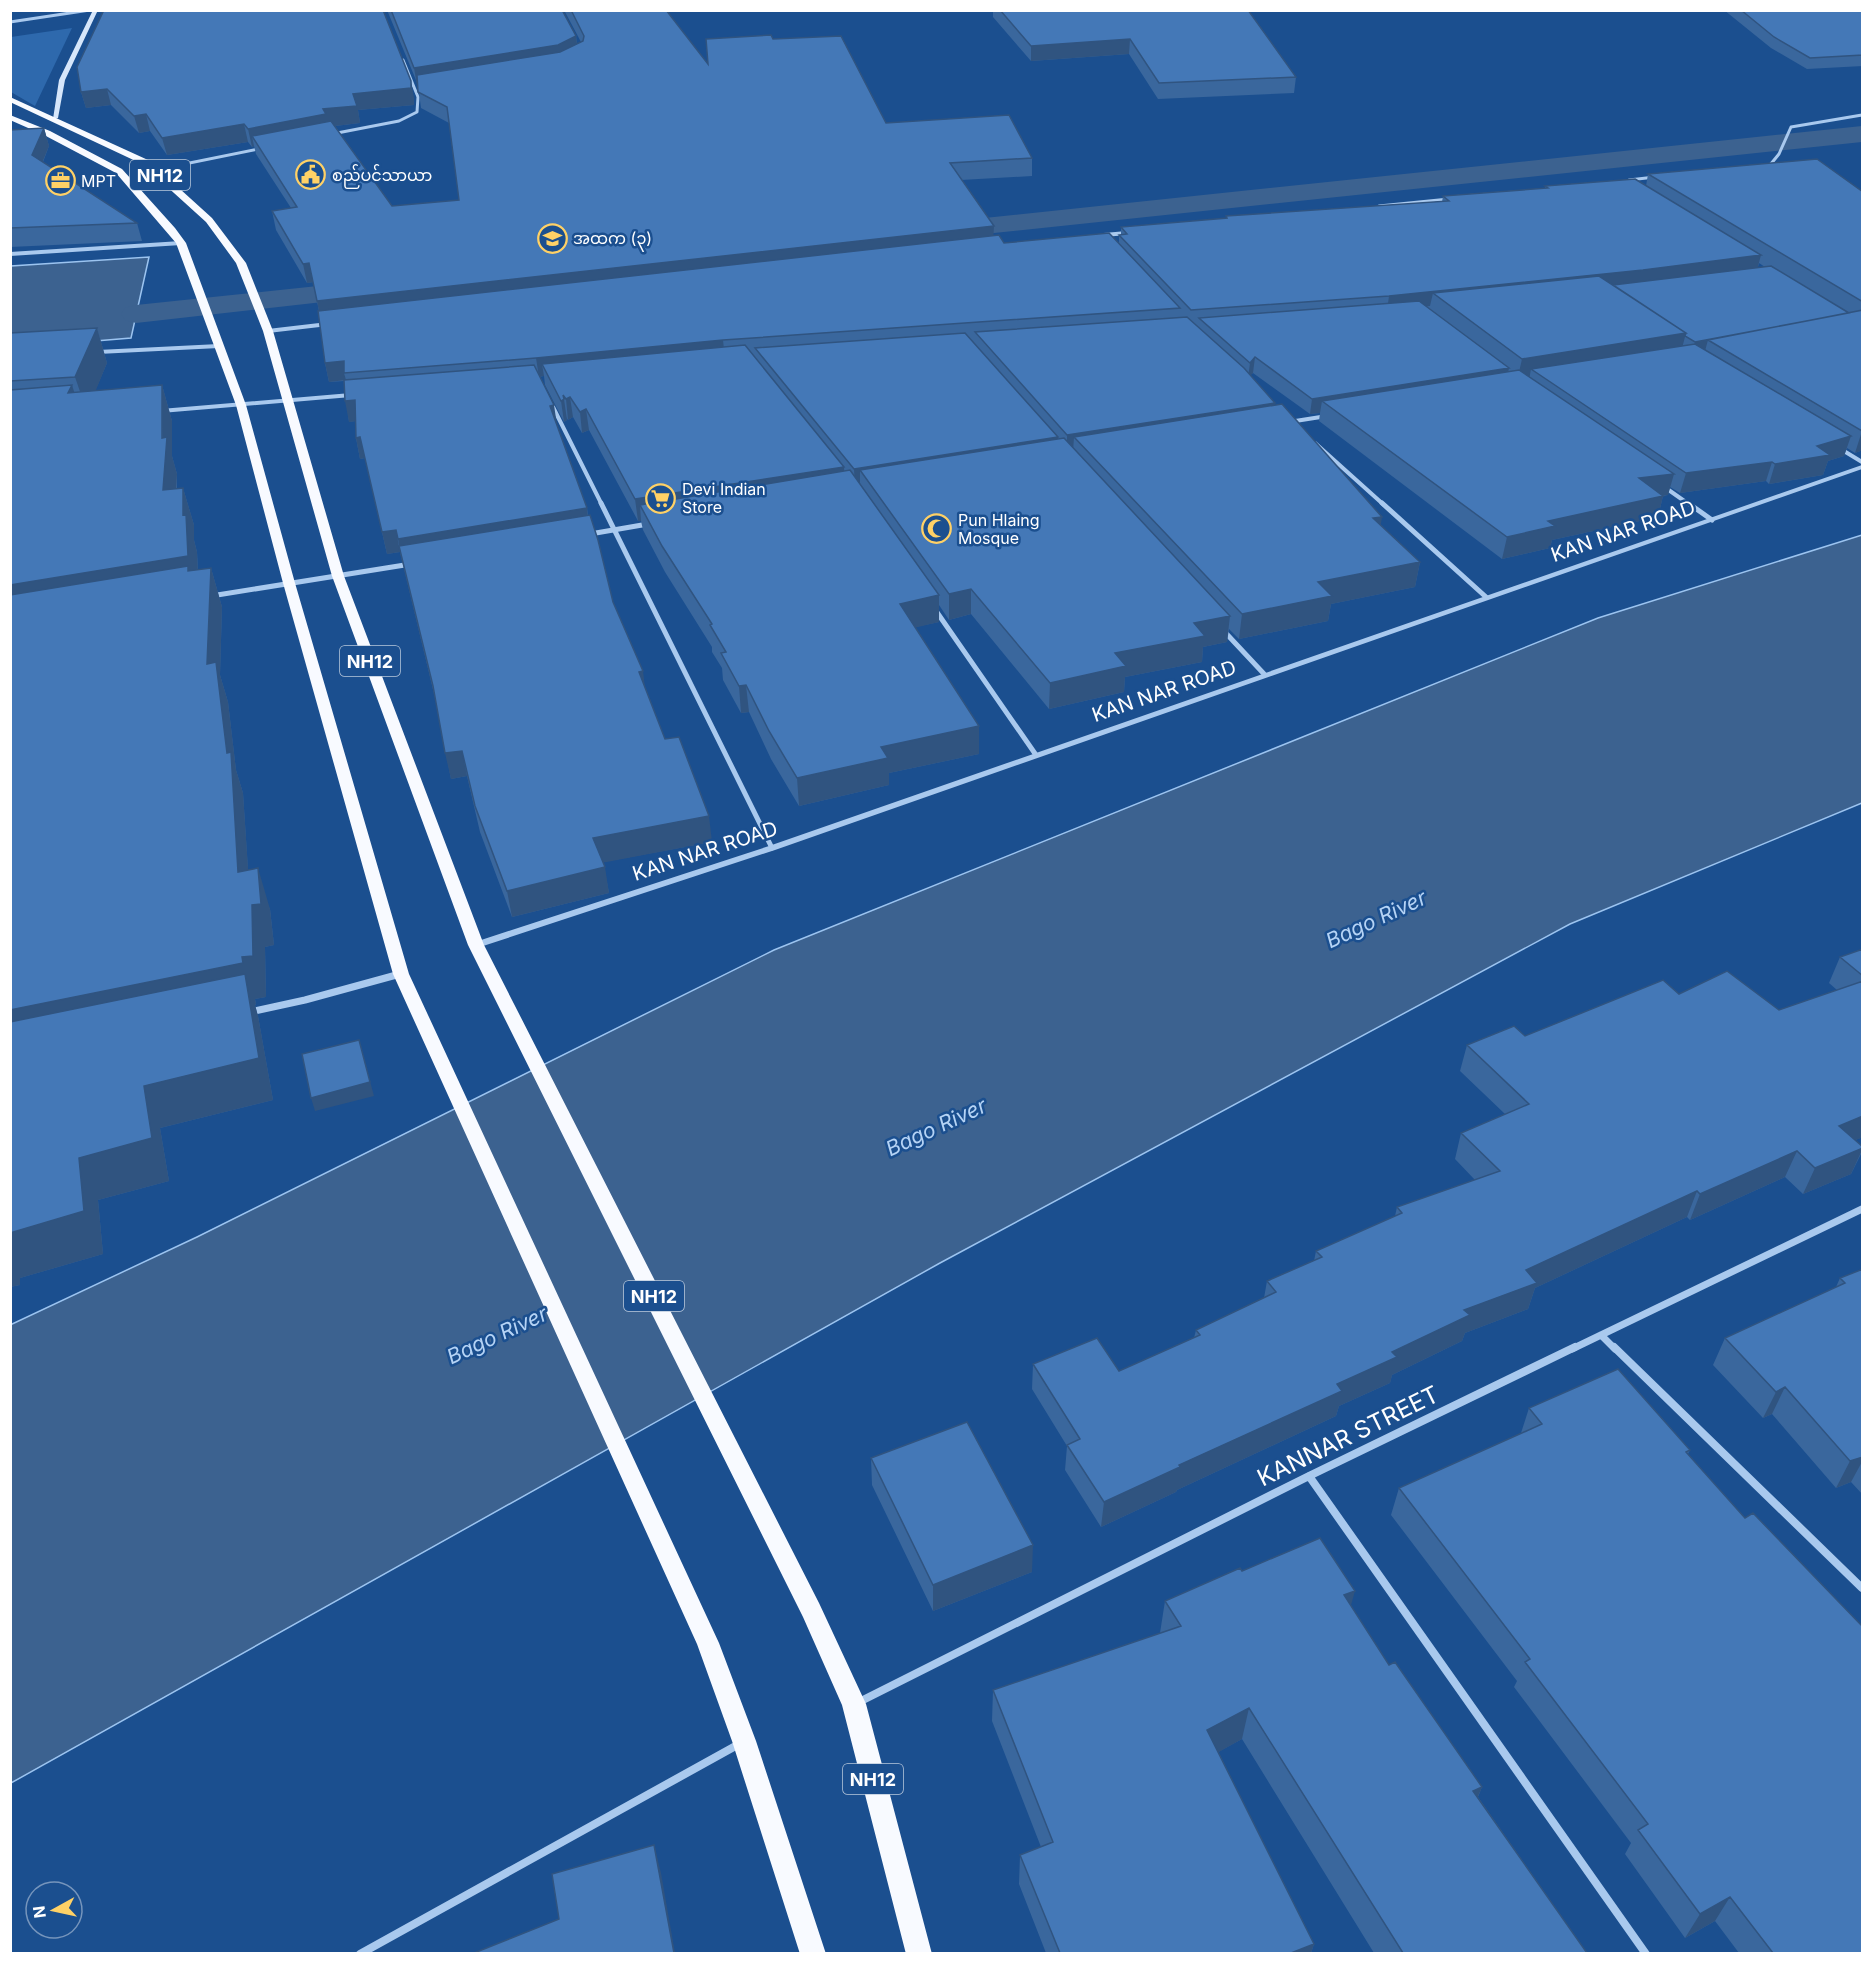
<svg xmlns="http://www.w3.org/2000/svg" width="1873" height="1964" viewBox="0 0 1873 1964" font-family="Inter,'Noto Sans Myanmar',sans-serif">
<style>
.green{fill:#2e69ad}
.water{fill:#3c6290;stroke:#9cc4f0;stroke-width:1.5}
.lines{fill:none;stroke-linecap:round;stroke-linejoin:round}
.canal{fill:#3c6290;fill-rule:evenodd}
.minor-far4{stroke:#a9c9ee;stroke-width:3}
.minor-far3{stroke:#a9c9ee;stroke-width:4}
.minor-far2{stroke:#a9c9ee;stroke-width:5}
.minor-far1{stroke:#a9c9ee;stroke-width:7}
.minor{stroke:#a9c9ee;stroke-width:8}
.tertiary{fill:#a9c9ee;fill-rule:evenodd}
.secondary{fill:#d6e6fa;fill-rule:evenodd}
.trunk{fill:#f8faff;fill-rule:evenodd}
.wall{fill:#3a679d;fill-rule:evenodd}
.shaded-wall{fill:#305480}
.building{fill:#4478b7;stroke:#305480;stroke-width:1.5}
.labels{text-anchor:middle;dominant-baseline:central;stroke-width:5;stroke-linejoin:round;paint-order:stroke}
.far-poi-label{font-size:16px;fill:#fff;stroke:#1b4f8f;text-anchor:start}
.shield{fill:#1b4f8f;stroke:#bbcadd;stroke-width:1.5}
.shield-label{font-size:18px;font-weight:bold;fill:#fff}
.street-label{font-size:20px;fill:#fff;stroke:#1b4f8f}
.water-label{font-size:21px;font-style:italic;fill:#b5d3f5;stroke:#1b4f8f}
.near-street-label{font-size:24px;fill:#fff;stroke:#1b4f8f}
</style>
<rect width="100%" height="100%" fill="#1b4f8f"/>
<path class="green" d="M72,28L35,106L11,92V37Z"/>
<path class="water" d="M149,257L131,338L11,348V266Z
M1862,535V803L1570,924L940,1263L11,1783L10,1325L197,1237L774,950L1598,618Z"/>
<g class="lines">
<path class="canal" d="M1862,126V142L927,240L917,238L913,232L917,226L927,224Z
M384,279L394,282L399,288L394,294L136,323L125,320L121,314L125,308L136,305Z"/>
<path class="minor-far4" d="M10,22L90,10
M332,134L399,121L417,112L418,97L403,60
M1766,165H1770L1779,154L1791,127L1862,115
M155,170L263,148
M1629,180L1655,177
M1379,206L1449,199"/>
<path class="minor-far3" d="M1104,235L1127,233
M10,254L181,243
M268,331L328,324
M98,352L219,346
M552,405L602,505
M161,411L351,395
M1289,422L1327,416
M1315,443L1384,505
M1839,448L1862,462
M1663,486L1690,505"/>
<path class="minor-far2" d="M601,503L772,848
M1382,503L1486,597
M1688,503L1712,520
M590,534L648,524
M211,596L411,564
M934,608L1036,755
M1222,629L1265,675"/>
<path class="minor-far1" d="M250,1012L305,1000L400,974
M1601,1335L1615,1349
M1572,1349L1862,1209"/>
<path class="minor" d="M1614,1347L1862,1588
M1309,1476L1646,1954
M859,1702L1309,1476L1575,1347
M360,1954L741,1743"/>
<path class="tertiary" d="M1862,465V469L775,850L480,947L476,948L471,945L472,943L769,846Z"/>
<path class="secondary" d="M93,10H98L65,80L58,118L53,119L59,80Z"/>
<path class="trunk" d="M10,97L148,160L212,218L246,263L273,331L344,576L484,945L819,1603L866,1704L932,1954H906L842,1705L803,1617L468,945L332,576L263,331L236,263L206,222L142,164L10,102Z
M10,115L50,131L122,169L175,228L186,243L246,405L295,583L409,974L719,1643L756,1741L826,1954H800L732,1741L697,1644L393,974L283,583L236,405L176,243L116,173L44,135L10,120Z"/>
</g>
<path class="wall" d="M104,10L414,98V105L358,110L360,123L335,126L392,206L459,200L449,123L421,108L418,85L387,10H562L576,36L577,44L581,42L564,10H666L708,64L773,39L886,123L1032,158V176L961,180L993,236L1004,243H1119V235H1121V227L1226,219V216L1442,202L1443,196L1545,188V186H1646L1648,174L1863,192V450L1855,453L1847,448L1844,456L1828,461L1823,475L1769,484L1766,481L1680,493L1670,487L1668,495L1663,496L1658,517L1552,540L1550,548L1502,559L1319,421L1320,413L1310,414L1253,373L1250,375L1274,406L1381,526L1420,562L1415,587L1331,604L1328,621L1239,639L1229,629L1227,642L1203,647L1202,662L1125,677L1124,692L1049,709L971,614L949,620L939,605V622L915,627L979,754L889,773V785L799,806L771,759L749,712L741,713L723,680L722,668L712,652V647L665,572L643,530L641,521H638L589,430L582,433L573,417L568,420L566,417L567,420L564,422L545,385L544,376L539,377L587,508L588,515L613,602L645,687L665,739L712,842L603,862L609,893L512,917L480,832L467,776L451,779L436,702L400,552L387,554L365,458L360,459L356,438L355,421L349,422L344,381L329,382L325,363L319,311L313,282L307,283L276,230L272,211L291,208L256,154L254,146L252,147L248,142L167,155L150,131L139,133L111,105L86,108L81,92ZM1759,263L1765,267H1758Z
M993,10H1248L1296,77L1294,93L1158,99L1129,54L1031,61L993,17Z
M1724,10H1863V66L1807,69L1771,48Z
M44,128L49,146L43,162L137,223L142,241L10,247V130Z
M97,328L107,363L95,391L162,385L172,421V456L177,474V489L183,488L194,525V540L197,552L198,570L211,568L222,607L220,675L228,702L236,770L243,793L248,870L270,909L274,945L265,947L266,997L255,999L256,1004L255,1005L258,1016L273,1100L160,1128L169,1181L98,1200L103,1254L20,1278V1285L10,1287V333Z
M1863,949V1137L1855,1140L1863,1147V1150L1851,1174L1803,1194L1785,1177L1690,1220L1687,1217L1535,1288L1528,1309L1465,1333L1462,1341L1392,1375L1390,1383L1339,1406L1336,1416L1177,1490L1176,1492L1101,1527L1065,1470L1067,1446L1032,1389L1033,1364L1119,1371L1194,1338L1196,1330L1264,1298L1267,1281L1314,1261L1316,1251L1395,1216L1397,1207L1475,1180L1455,1159L1461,1133L1505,1114L1460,1071L1467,1045L1525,1036L1679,994L1779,1010L1837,990L1829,983L1840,957Z
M1863,1269V1495L1851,1482L1836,1488L1772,1414L1763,1418L1713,1365L1725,1338L1836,1287L1840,1278Z
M1529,1408L1690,1450L1688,1454L1863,1953H1739L1715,1921L1685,1938L1625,1854L1631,1843L1514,1687L1517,1681L1391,1515L1399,1488L1521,1433Z
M871,1458L1032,1572L933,1611L872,1485Z
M1242,1571L1351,1606L1389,1665L1482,1787L1478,1797L1587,1953H1374L1242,1739L1218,1752L1314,1944L1311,1953H1046L1019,1884L1020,1855L1041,1847L992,1721L993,1690L1160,1633L1165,1601Z"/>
<path class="shaded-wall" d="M576,36L578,52L560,61L417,85L414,68Z
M1130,39L1129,54L1031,61V46Z
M411,81L414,98V105L358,110L360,123L252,136L254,146L252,147L248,129L323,109L353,94Z
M107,89L111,105L86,108L81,92Z
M146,114L150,131L139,133L134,116Z
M244,124L248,142L167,155L162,138Z
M44,128L49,146L38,173L32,155Z
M994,226L993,245L321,321L317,301Z
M1761,255L1757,270L1608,288L1433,293L1430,306L1387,311L1389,296Z
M309,263L314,282L307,283L303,264Z
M97,328L107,363L87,412L75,377Z
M1686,333L1680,356L1531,369L1529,380L1517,381L1522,359Z
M723,340L725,359L542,364L544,376L539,377L536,358Z
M1708,340L1705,351L1692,354L1695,342Z
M1255,357L1253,373L1248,378L1250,363Z
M344,361V373L346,380L329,382L325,363Z
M1509,368L1506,383L1322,401L1320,413L1310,414L1312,399Z
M72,385L83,420L68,393Z
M162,385L172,421V456L177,474L174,527L163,490Z
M570,397L573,417L568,420L566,399Z
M564,399L567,420L564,422L561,401Z
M355,400L359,421L349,422L345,401Z
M1275,403L1273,420L1074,437L1073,452L1067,453V435Z
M554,405L557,425L550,406Z
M586,409L589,430L582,433L580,412Z
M1862,431L1863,450L1855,453Z
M1851,436L1844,456L1828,461L1823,475L1769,484L1775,464L1817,446Z
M360,437L365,458L360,459L356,438Z
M1058,437L1057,455L860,470V486L855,487L854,469Z
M1772,462L1766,481L1680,493L1686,473Z
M844,467L845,488L640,505L641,521H638L635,499Z
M1674,474L1668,495L1633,500L1639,478Z
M183,488L194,525V540L197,552L199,594L10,626V585L183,515Z
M1663,496L1658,517L1552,540L1550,548L1502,559L1507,537L1548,521Z
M587,508L589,529L399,546L402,561L398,539Z
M1382,517L1378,541L1373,518Z
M396,530L400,552L387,554L382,532Z
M1420,562L1415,587L1331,604L1328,621L1239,639L1242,614L1318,582Z
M211,568L222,607L220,675L228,702L236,770L243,793L251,913L238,872L227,753L207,664Z
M971,589V614L949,620V594Z
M939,595V622L901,631L900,604Z
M1230,616L1227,642L1203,647L1202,662L1125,677L1124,692L1049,709L1050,683L1115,653L1194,623Z
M643,671L646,696L639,672Z
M746,685L749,712L741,713L739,686Z
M979,726V754L889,773V785L799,806L797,778L881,747Z
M462,751L467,776L451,779L445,753Z
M709,816L712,842L596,864L593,838Z
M605,867L609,893L512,917L507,891Z
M258,868L270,909L274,945L265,947L266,997L255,999L256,1004L255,1005L258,1016L273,1100L160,1128L169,1181L98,1200L103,1254L20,1278V1285L10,1287V1010L242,957L252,905Z
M359,1040L374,1096L315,1111L311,1098Z
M1863,1116V1137L1827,1152L1839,1126Z
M1863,1148L1851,1174L1803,1194L1815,1168Z
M1797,1151L1785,1177L1690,1220L1700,1194Z
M1697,1191L1687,1217L1535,1288L1528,1309L1465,1333L1462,1341L1392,1375L1390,1383L1339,1406L1336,1416L1177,1490L1176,1492L1101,1527L1104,1502L1179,1465L1337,1384L1464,1310L1526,1270Z
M1785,1387L1772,1414L1763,1418L1776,1392Z
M1863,1457V1460L1851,1482L1836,1488L1850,1461Z
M1033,1545L1032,1572L933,1611V1585Z
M1355,1591L1346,1623L1344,1595Z
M1249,1708L1242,1739L1201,1762L1207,1730Z
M1482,1787L1469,1817L1473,1791Z
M654,1845L661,1873L675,1953H674Z
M1730,1897L1715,1921L1685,1938L1700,1914Z
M1314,1944L1311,1953H1291Z"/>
<path class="building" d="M104,10H383L411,81V88L353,94L357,106L323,109L326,114L248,129L244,124L162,138L146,114L134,116L107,89L81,92L77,67Z
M391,10H562L576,36L558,45L414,68Z
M571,10H666L708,64L706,39L771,35L773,39L841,36L886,123L1009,115L1032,158L950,163L994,226L317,301L309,263L303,264L272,211L297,207L252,136L331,121L392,206L459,200L447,107L418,92L417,75L560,52L583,41L584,36Z
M1000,10H1248L1296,77L1159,83L1130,39L1031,46Z
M1741,10H1863V55L1810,58L1774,37Z
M44,128L32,155L137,223L10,228V130Z
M1817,159L1863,192V302L1648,174Z
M1635,179L1761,255L1643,270L1389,296L1191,310L1119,235L1127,234L1121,227L1227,218L1226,216L1449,201L1443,196L1548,188L1545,186Z
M1109,233L1180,308L723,340L536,358L344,373V361L325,363L318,311L999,235L1004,243Z
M1771,266L1849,313L1695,342L1685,336L1686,333L1613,285Z
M1599,276L1686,333L1522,359L1433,293Z
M1419,301L1509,368L1312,399L1255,357L1250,363L1199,318Z
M1863,310L1862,431L1708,340Z
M1187,317L1244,368L1275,403L1067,435L975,332Z
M97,328L75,377L10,381V333Z
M965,333L1058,437L854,469L755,348Z
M1695,344L1851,436L1817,446L1830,455L1775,464L1772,462L1686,473L1531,369Z
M745,345L844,467L635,499L586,409L580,412L570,397L566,399L563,395L564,399L561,401L542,364Z
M534,365L554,405L550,406L587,508L398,539L396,530L382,532L360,437L356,438L355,400L345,401L344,380Z
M1519,370L1674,474L1639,478L1663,496L1548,521L1555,526L1507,537L1322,401Z
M72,385L68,393L162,385V438L167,437L163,490L183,488V515L186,514L188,556L10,585V390Z
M1282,404L1382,517L1373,518L1420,562L1318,582L1332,596L1242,614L1074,437Z
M1064,438L1230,616L1194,623L1205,636L1115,653L1126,666L1050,683L971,589L949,594L860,470Z
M850,470L939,595L900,604L979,726L881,747L888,758L797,778L769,731L746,685L739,686L721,653L726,652L710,625L712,624L662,546L640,505Z
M590,515L598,540L613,602L643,671L639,672L665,739L679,737L709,816L593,838L605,867L507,891L475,806L462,751L445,753L433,686L399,546Z
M188,566V571L211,568L207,664L216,662L227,753L231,752L238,872L258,868L261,904L252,905L253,956L242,957L243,963L10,1010V595Z
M1863,949V976L1840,957Z
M1727,971L1779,1010L1863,981V1116L1839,1126L1863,1147V1148L1815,1168L1797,1151L1700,1194L1697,1191L1526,1270L1537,1283L1464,1310L1470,1315L1392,1352L1397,1357L1337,1384L1342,1391L1179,1465L1180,1467L1104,1502L1067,1445L1080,1439L1033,1364L1097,1338L1119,1371L1200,1335L1196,1330L1276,1292L1267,1281L1322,1257L1316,1251L1402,1213L1397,1207L1500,1171L1461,1133L1529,1104L1467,1045L1514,1026L1525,1036L1663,980L1679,994Z
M245,974L259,1058L144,1086L152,1138L79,1158L84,1211L10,1233V1022Z
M359,1040L370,1082L311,1098L302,1054Z
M1863,1269V1457L1850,1461L1785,1387L1776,1392L1725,1338L1845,1283L1840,1278Z
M1618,1369L1690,1450L1686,1452L1745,1518L1753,1513L1863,1627V1953H1773L1730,1897L1700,1914L1638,1830L1648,1824L1525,1662L1530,1659L1399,1488L1542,1424L1529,1408Z
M967,1422L1033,1545L933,1585L871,1458Z
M1320,1538L1355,1591L1344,1595L1389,1665L1395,1662L1482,1787L1473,1791L1587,1953H1403L1249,1708L1207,1730L1314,1944L1291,1953H1060L1020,1855L1053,1842L993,1690L1181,1626L1165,1601L1240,1568L1242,1571Z
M654,1845L674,1953H474L559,1919L552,1874Z"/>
<defs>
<symbol id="civic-ring" viewBox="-11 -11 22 22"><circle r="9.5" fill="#1b4f8f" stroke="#ffd166" stroke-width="1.5"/><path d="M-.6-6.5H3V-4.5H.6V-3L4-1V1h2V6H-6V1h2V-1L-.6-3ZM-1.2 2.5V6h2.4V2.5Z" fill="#ffd166"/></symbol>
<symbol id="office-ring" viewBox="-11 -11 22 22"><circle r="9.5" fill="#1b4f8f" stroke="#ffd166" stroke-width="1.5"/><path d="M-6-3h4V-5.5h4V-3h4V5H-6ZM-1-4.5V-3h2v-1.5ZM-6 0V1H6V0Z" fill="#ffd166"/></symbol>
<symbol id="school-ring" viewBox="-11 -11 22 22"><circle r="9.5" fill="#1b4f8f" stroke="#ffd166" stroke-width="1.5"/><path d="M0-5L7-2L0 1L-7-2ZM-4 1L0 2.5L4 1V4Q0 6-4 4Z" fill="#ffd166"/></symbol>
<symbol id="supermarket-ring" viewBox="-11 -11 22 22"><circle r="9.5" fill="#1b4f8f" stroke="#ffd166" stroke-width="1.5"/><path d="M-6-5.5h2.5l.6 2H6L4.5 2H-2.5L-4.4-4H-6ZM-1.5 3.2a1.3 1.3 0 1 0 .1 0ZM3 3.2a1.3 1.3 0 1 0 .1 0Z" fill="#ffd166"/></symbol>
<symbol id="mosque-ring" viewBox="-11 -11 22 22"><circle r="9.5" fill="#1b4f8f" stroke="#ffd166" stroke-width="1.5"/><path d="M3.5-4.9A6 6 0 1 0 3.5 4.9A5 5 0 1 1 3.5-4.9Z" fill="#ffd166"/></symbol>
</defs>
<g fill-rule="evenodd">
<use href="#civic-ring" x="294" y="158" width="33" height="33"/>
<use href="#office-ring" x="44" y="164" width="33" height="33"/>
<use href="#school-ring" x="536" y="222" width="33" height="33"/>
<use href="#supermarket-ring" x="644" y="482" width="33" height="33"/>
<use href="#mosque-ring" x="920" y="512" width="33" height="33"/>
</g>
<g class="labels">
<g class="far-poi-label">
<text x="332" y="175">စည်ပင်သာယာ</text>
<text x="81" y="181">MPT</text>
<text x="573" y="238">အထက (၃)</text>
<text x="682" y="489">Devi Indian<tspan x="682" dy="18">Store</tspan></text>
<text x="958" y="520">Pun Hlaing<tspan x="958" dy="18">Mosque</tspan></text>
</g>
<g class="shield">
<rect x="130" y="160" width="60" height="30" rx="4.5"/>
<rect x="340" y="646" width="60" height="30" rx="4.5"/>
<rect x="624" y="1281" width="60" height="30" rx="4.5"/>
<rect x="843" y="1764" width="60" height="30" rx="4.5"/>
</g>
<g class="shield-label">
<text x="160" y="175">NH12</text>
<text x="370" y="661">NH12</text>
<text x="654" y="1296">NH12</text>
<text x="873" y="1779">NH12</text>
</g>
<g class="street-label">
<text transform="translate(1623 531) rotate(-19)">KAN NAR ROAD</text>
<text transform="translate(1164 691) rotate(-19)">KAN NAR ROAD</text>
<text transform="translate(705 851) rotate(-18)">KAN NAR ROAD</text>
</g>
<g class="water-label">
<text transform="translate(1376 919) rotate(-25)">Bago River</text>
<text transform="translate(936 1127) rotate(-25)">Bago River</text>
<text transform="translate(497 1335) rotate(-25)">Bago River</text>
</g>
<g class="near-street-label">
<text transform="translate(1348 1436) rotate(-26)">KANNAR STREET</text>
</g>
</g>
<rect width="1873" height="1964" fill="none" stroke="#ffffff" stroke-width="24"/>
<g transform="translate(54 1910) rotate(262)"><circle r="28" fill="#1b4f8f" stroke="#7695bc" stroke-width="1.5"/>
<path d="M0-4.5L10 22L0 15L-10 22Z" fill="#ffd166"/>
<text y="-9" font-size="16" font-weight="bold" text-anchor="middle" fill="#ffffff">N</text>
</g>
</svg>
